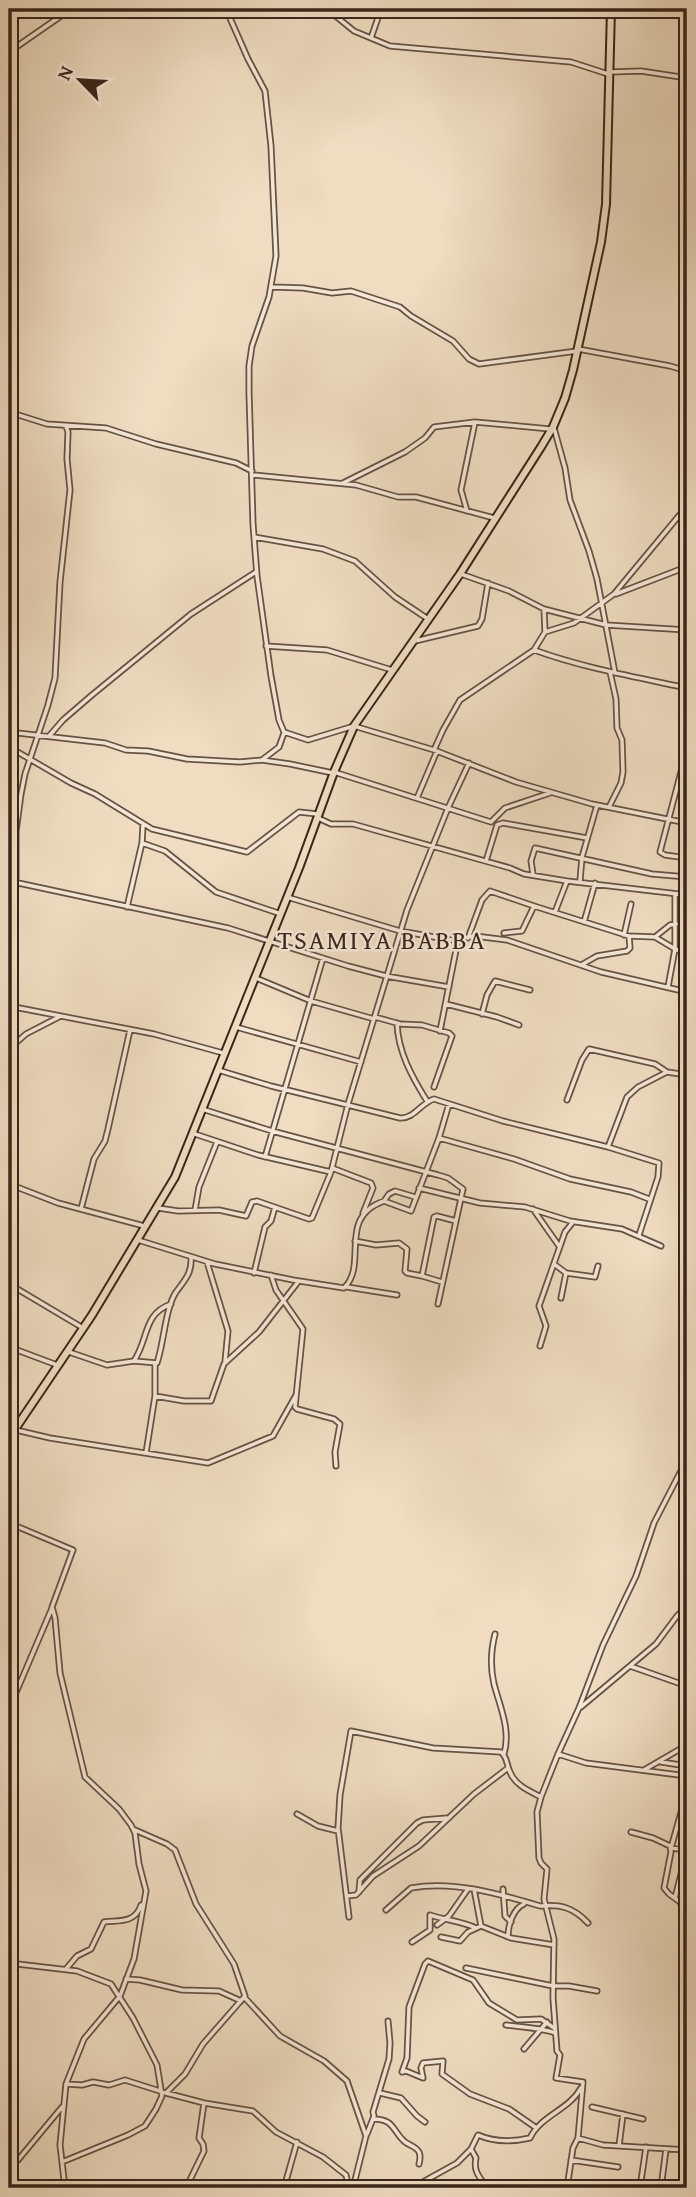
<svg xmlns="http://www.w3.org/2000/svg" width="696" height="2197" viewBox="0 0 696 2197" font-family="'Gentium Book Plus',serif">
<style>
.lines{fill:none;stroke-linecap:round;stroke-linejoin:round}
.street-casing{stroke:#675344;stroke-width:7}
.primary-casing{stroke:#3a251a;stroke-width:10}
.street{stroke:#f5e8d7;stroke-width:3.5}
.primary{stroke:#efdcc1;stroke-width:6}
.labels{text-anchor:middle;dominant-baseline:central;stroke-width:5;stroke-linejoin:round;paint-order:stroke}
.quarter-label{font-size:26px;letter-spacing:2px;fill:#3a251a;stroke:#f5e8d7}
</style>
<rect width="100%" height="100%" fill="#efdcc1"/>
<filter id="stains"><feTurbulence type="fractalNoise" baseFrequency=".00286" numOctaves="4"/><feColorMatrix values="0 0 0 0 .2 0 0 0 0 .09 0 0 0 0 .02 0 0 0 .5 -.17"/></filter>
<radialGradient id="worn" r=".72"><stop offset=".6" stop-color="#630" stop-opacity="0"/><stop offset="1" stop-color="#630" stop-opacity=".3"/></radialGradient>
<g class="lines">
<defs>
<path id="street" d="M226,9L248,59L265,91L271,146L276,256L269,297L252,346L249,366V392L253,524L257,576L271,676L279,720L284,732L308,740L354,726L434,750L516,782L592,804L687,823
M327,9L354,31L390,46L571,62L608,74
M371,38L381,9
M9,52L71,9
M611,72L641,71L687,78
M272,287L303,288L332,293L351,291L400,307L411,316L453,341L469,359L479,364L577,351
M578,349L670,366L687,371
M9,412L47,424L106,428L156,444L236,463L252,471
M554,428L565,468L570,500L589,551L597,579L615,673
M253,475L356,485L398,497H416L494,518
M343,483L405,452L425,438L434,427L475,422L550,429
M467,511L461,490L475,422
M254,537L323,549L355,561L395,597L428,619
M461,574L509,591L544,609L606,625L687,630
M616,594L681,569L687,563
M545,632L574,623L614,594L687,506
M415,641L478,626L482,619L488,583
M266,646L327,650L392,670
M534,650C584,668 635,677 687,688
M9,732L105,743L126,750L148,751L187,759L240,762L262,760L290,764L333,773
M50,735L63,720L92,695L191,614L256,572
M9,747L71,783L95,794L152,829L247,852L299,812L317,814
M687,749L660,852L665,855L687,858
M434,750L443,730L460,700L534,650L545,632L544,609
M262,760L279,747L284,733
M334,772L491,822L505,808L550,793
M417,798L437,751
M609,807L621,783L623,772L622,740L617,728L616,699L610,672
M318,818L331,824H353L510,868L524,874L567,881L687,895
M142,843L165,851L216,892L281,914
M486,861L497,825L503,823L587,838
M533,874L531,861L535,848L652,874L687,877
M9,881L228,928L348,966L386,976L449,987
M580,881L582,857L597,805
M287,897L400,931L451,940L475,936L507,940L601,972L687,992
M127,907L142,843L143,825
M555,912L567,881
M9,917L16,883V831L21,794L25,774L48,705L55,678L60,582L70,490L67,459L68,432L66,426
M584,922L595,883
M504,933L522,931L534,906L629,936L655,937L675,949L687,953
M624,935L631,904
M655,937L670,925L676,924
M468,938L482,900L490,891L534,906
M583,964L597,956L627,951L630,948L629,936
M256,978L311,1001L374,1019
M668,987L675,949V894
M446,1004L497,1017L519,1025
M9,1006L154,1034L223,1053
M482,1014L487,995L495,981L530,990
M375,1017L400,1024L422,1025L449,1033L452,1036L434,1087
M397,1023C398,1052 412,1077 427,1101
M236,1027L361,1062
M440,1031L458,940
M9,1049L26,1034L59,1017
M218,1070L271,1086L400,1118C414,1119 421,1103 434,1099L503,1121L608,1147
M567,1100L582,1060L589,1049L655,1064L667,1072
M202,1109L272,1131L438,1175L448,1178L463,1189L438,1304
M192,1133L258,1155L331,1172
M439,1138L449,1104
M265,1157L323,958
M332,1168L371,1183L373,1188L363,1213
M9,1184L58,1203L144,1226
M419,1188L480,1203L525,1207L570,1221L622,1229L661,1246
M384,1201L389,1194L395,1191L415,1197
M158,1208L178,1211L219,1210L246,1216L252,1202L257,1201L309,1219L312,1218L331,1172L348,1104L407,910L448,808L469,763
M81,1209L94,1159L105,1141L108,1129L130,1030
M533,1209L559,1246
M195,1210L199,1187L217,1142
M639,1235L658,1177L659,1163L608,1147L627,1097L638,1087L667,1072L687,1075
M138,1240L215,1264L293,1280L344,1288C369,1264 336,1218 384,1201L411,1211L439,1138L514,1159L570,1179L631,1192L649,1199
M355,1241L376,1245L399,1243L407,1249L405,1271L407,1273L422,1276L434,1217L437,1216L456,1221
M207,1262L228,1331L225,1362
M554,1264L566,1273L595,1277L598,1266
M254,1273L265,1227L271,1221L275,1207
M271,1275L276,1290L303,1329L295,1407L297,1409L334,1419L340,1424L335,1452L336,1466
M422,1276L442,1282
M9,1284L83,1328
M347,1287L397,1295
M561,1298L566,1273
M540,1346L546,1326L539,1306L565,1232L573,1222
M9,1347L57,1365
M69,1352L107,1365L134,1361L157,1363C164,1343 165,1309 176,1292C185,1280 192,1273 191,1258
M134,1361C149,1338 143,1314 171,1304
M155,1396L184,1401H211L224,1364L259,1332L298,1282
M16,1430L50,1438L208,1463L273,1436L296,1395
M146,1453L155,1396V1363
M9,1523L73,1550L52,1607L55,1618L60,1673L85,1777L119,1809L131,1825L135,1833L139,1864L146,1891L134,1959L120,1996L84,2039L66,2084L60,2145L65,2188
M495,1634C491,1650 490,1667 494,1684C500,1707 511,1730 504,1754
M630,1666L687,1686
M581,1707L656,1644L677,1616L687,1606
M9,1709L52,1608
M558,1754L586,1763L687,1776
M661,1762L687,1766
M644,1770L687,1745
M687,1791L671,1848L687,1850
M297,1814L318,1826L338,1831
M680,1819L687,1820
M677,1828L687,1830
M631,1832L653,1838L670,1846L671,1852L664,1888L669,1894L680,1902L687,1918
M474,1889L481,1926
M503,1889L505,1916L511,1922
M359,1892L360,1880L417,1823L423,1820L447,1818
M347,1896L356,1895L373,1876L419,1846L474,1794L508,1768
M675,1898L687,1850
M687,1903V1900
M386,1910L411,1888C453,1880 500,1894 540,1906C560,1904 573,1907 588,1923
M349,1917L338,1828L340,1795L351,1731L433,1748L501,1752C508,1758 506,1764 510,1772C515,1785 529,1791 541,1797
M437,1925L449,1916L468,1889
M441,1937L460,1941L468,1932L481,1926L511,1938L554,1945
M508,1937C508,1925 513,1909 524,1904
M412,1942L430,1930V1915C445,1920 461,1921 476,1928
M9,1963L77,1971L111,1984L133,2018L157,2065L162,2096L156,2109L145,2126L128,2135L62,2162
M466,1968L553,1986H569L597,1991
M66,1969L77,1956L91,1949L104,1922C118,1920 135,1924 141,1905
M126,1979L140,1980L182,1990L219,1991L241,2001
M245,1998L280,2036L324,2061L347,2081L366,2136L353,2188
M506,2025C520,2027 543,2028 555,2033
M524,2049L547,2022
M66,2084L82,2085L93,2082L109,2085L125,2080L166,2093L185,2074L203,2044L245,1996L234,1964L196,1904L175,1850L167,1844L135,1830
M166,2093L204,2103L253,2111L276,2132L323,2157L346,2175L349,2188
M380,2093L401,2098L417,2116L425,2122
M686,2101L682,2120L687,2123
M592,2107L643,2119
M373,2119C395,2119 392,2131 405,2142C409,2145 417,2147 419,2152C421,2156 420,2160 419,2164
M535,2127L509,2109L470,2094L442,2074L443,2061L423,2063L421,2068L423,2078L406,2071L402,2072L407,2058L409,2007L425,1964L428,1961L473,1980L489,2003L517,2020L541,2019L554,2028
M367,2134L374,2116L373,2112L389,2059L390,2043L388,2021
M578,2138L603,2145L687,2150
M619,2146L623,2114
M471,2149L476,2158C473,2172 480,2177 487,2188
M571,2160L618,2167
M9,2169L18,2160L62,2107
M641,2181L646,2147
M568,2182L622,2188
M353,2186L365,2188
M186,2188L204,2151L203,2144L199,2138L204,2103
M284,2188L297,2142
M412,2188L457,2163L471,2149L478,2135C494,2142 512,2142 530,2138C540,2116 569,2110 581,2088
M567,2188L573,2148L578,2138L583,2082L556,2078L560,2055L557,2051L553,1998L554,1939L544,1899L547,1869L541,1863L539,1858L537,1812L541,1797L558,1754L579,1708L603,1645L636,1576L654,1523L687,1459
M661,2188L666,2149
M664,2188L687,2186"/>
<path id="primary" d="M9,1438L92,1315L175,1177L299,868L334,772L354,726L460,574L541,447L553,427L565,398L573,370L601,242L606,204L611,9"/>
</defs>
<use href="#street" class="street-casing"/>
<use href="#primary" class="primary-casing"/>
<use href="#street" class="street"/>
<use href="#primary" class="primary"/>
</g>
<g class="labels">
<g class="quarter-label">
<text x="382" y="939">TSAMIYA BABBA</text>
</g>
</g>
<rect width="696" height="2197" fill="none" stroke="#efdcc1" stroke-width="35"/>
<rect x="10" y="10" width="675" height="2176" fill="none" stroke="#3a251a" stroke-width="3.5"/>
<rect x="18" y="18" width="661" height="2162" fill="none" stroke="#3a251a" stroke-width="2"/>
<g transform="translate(80 80) rotate(295)" stroke="#f5e8d7" stroke-width="5" paint-order="stroke">
<path d="M0-5L12 26L0 18L-12 26Z" fill="#3a251a"/>
<text y="-10" font-size="19" font-weight="bold" text-anchor="middle" fill="#3a251a">N</text>
</g>
<rect width="100%" height="100%" filter="url(#stains)"/>
<rect width="100%" height="100%" fill="url(#worn)"/>
</svg>
